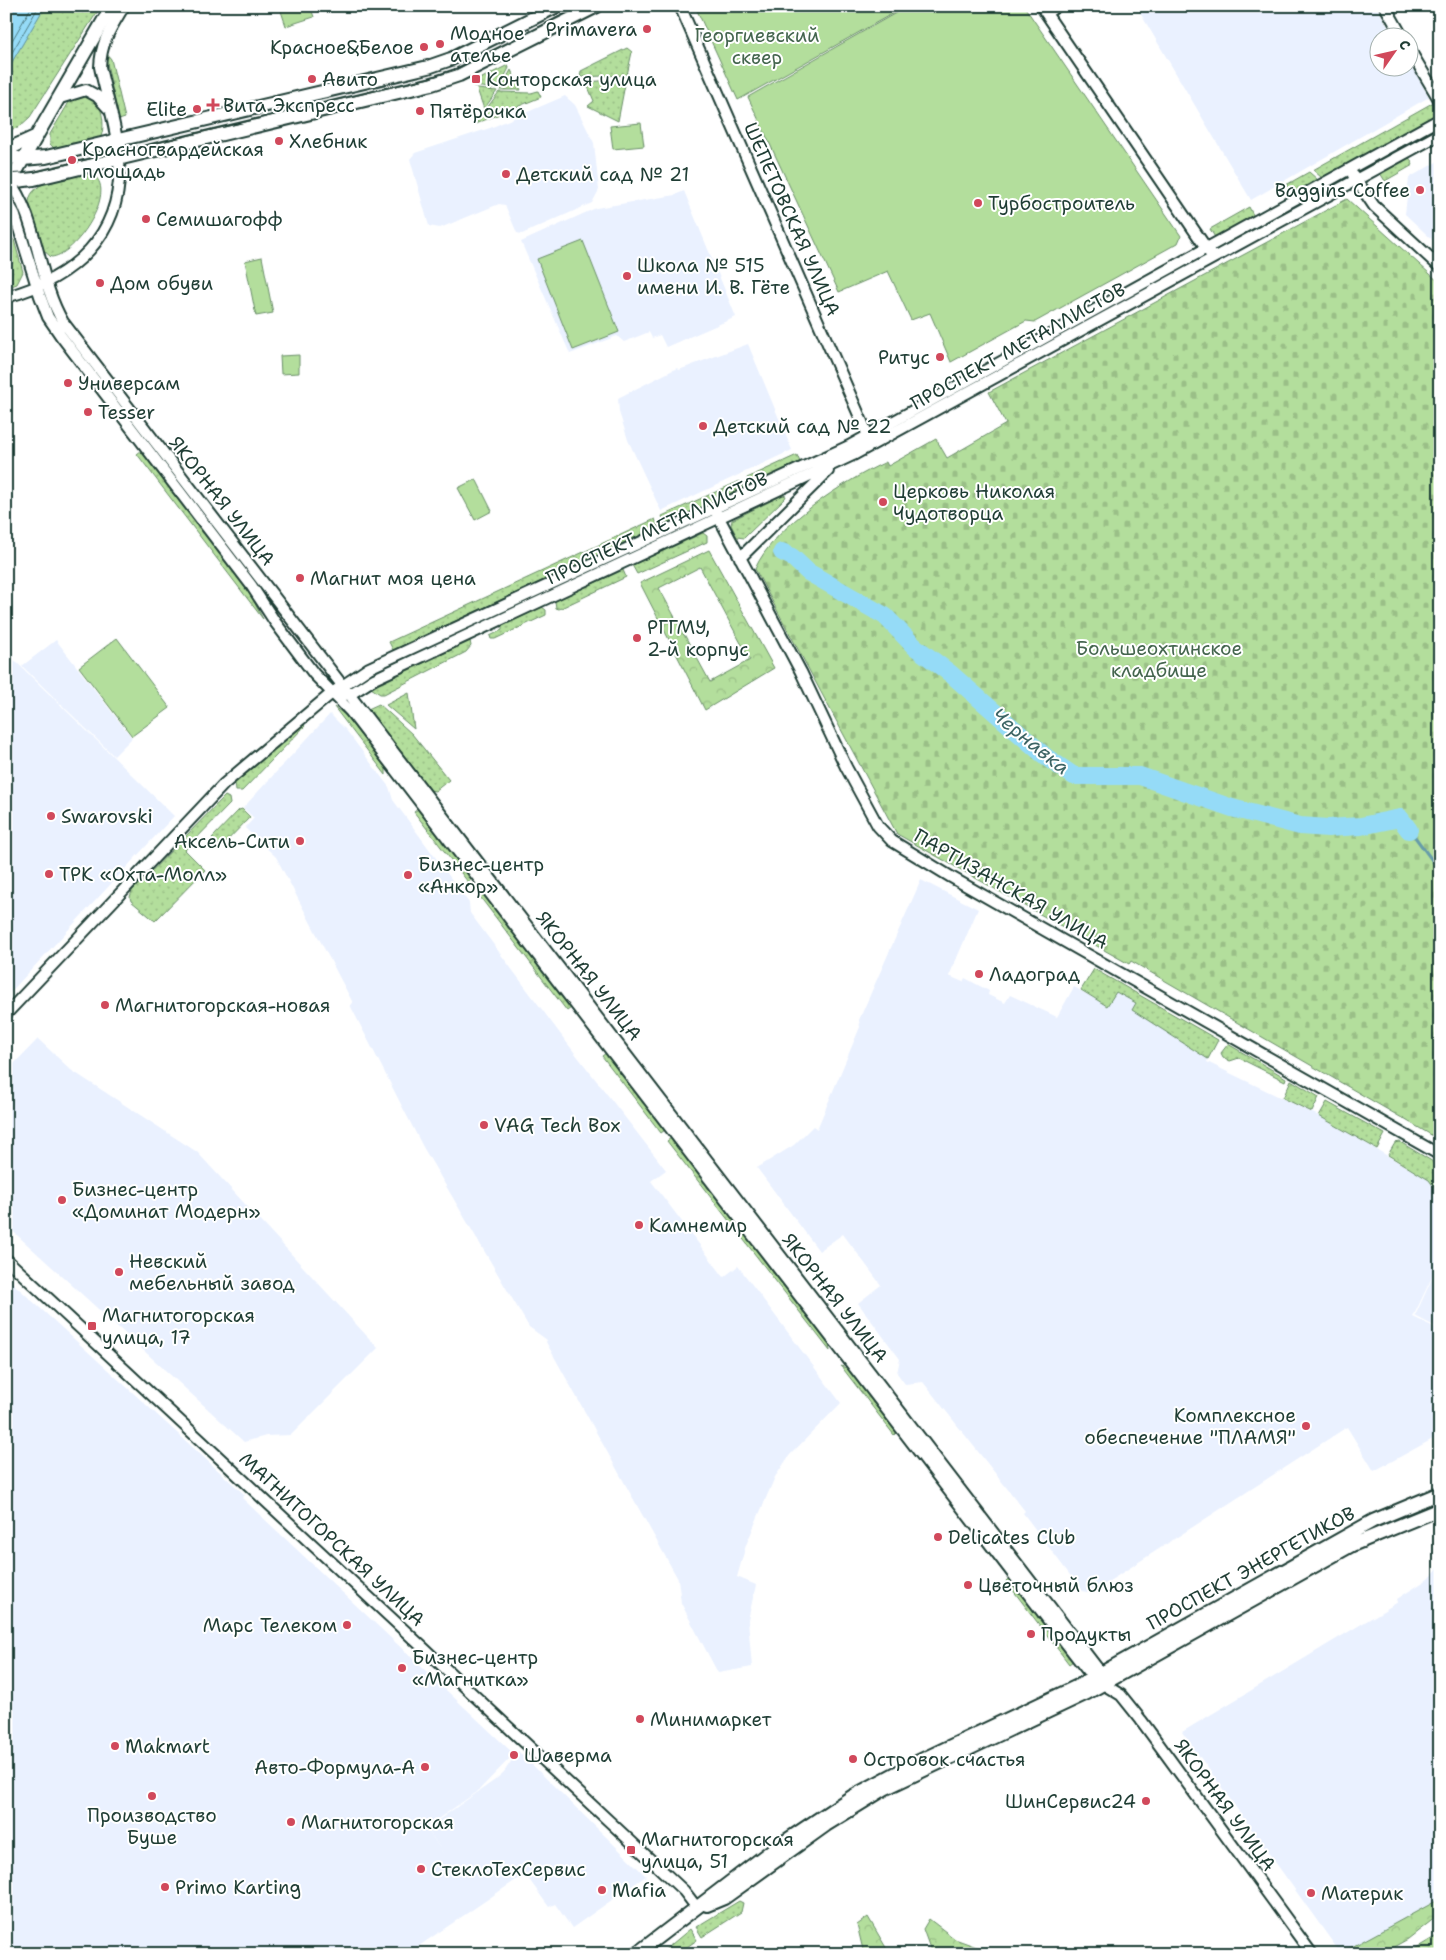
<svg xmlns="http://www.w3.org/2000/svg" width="1446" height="1960" viewBox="0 0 1446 1960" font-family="'Shantell Sans',sans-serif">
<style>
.built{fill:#eaf1ff}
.grass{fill:url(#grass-dots);stroke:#698e68}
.forest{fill:url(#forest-crowns);stroke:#698e68;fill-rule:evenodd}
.cemetery{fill:url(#cemetery-stones);stroke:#698e68}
.green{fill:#b3de9c;stroke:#698e68}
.water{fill:#95dbf7;stroke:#669ca9}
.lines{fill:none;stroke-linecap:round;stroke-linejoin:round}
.shore{stroke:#4e7c82;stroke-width:1}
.stream{stroke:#669ca9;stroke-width:3}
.river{stroke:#95dbf7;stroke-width:18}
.minor-casing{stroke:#1f3d34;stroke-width:14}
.major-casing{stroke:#1f3d34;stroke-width:16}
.minor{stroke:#fff;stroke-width:10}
.major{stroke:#fff;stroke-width:12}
.tram{stroke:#1f3d34;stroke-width:1}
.poi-dot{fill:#d1495b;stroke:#fff;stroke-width:2}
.labels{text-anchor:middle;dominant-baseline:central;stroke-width:4;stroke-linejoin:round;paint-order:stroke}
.poi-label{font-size:19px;fill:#1f3d34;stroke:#fff;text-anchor:start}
.park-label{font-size:19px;fill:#44654e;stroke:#fff}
.street-label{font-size:19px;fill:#1f3d34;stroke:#fff}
.water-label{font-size:20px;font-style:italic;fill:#3c6465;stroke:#fff}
</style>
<defs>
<pattern id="grass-dots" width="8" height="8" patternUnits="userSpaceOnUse" patternTransform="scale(1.25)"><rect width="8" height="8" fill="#b3de9c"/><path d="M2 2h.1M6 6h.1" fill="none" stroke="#9abf87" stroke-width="1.8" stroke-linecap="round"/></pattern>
<pattern id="forest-crowns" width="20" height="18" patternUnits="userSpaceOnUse" patternTransform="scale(1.25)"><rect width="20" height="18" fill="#b3de9c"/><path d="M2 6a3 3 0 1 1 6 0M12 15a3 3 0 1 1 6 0" fill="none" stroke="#9abf87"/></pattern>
<pattern id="cemetery-stones" width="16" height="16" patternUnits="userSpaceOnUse" patternTransform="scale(1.25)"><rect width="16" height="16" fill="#b3de9c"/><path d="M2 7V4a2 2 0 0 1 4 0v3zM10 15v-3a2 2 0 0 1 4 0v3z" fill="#9abf87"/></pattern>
</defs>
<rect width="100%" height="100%" fill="#fff"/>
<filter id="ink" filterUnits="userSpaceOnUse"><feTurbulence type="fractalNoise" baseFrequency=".02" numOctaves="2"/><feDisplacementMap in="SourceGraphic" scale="10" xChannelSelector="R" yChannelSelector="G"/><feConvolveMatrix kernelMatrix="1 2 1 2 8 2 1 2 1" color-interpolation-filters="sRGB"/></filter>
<g filter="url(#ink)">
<path class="built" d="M1136,6H1376L1394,37L1378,38V68H1408L1409,62L1429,97L1251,200Z
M565,96L575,105L594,143L599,190L592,203L522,234L517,233L505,205L499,204L440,228L429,226L410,159L415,153L490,128Z
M1440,160V247L1405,214L1409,178Z
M684,191L736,317L666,347L660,335L652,338L649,332L624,342L617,336L570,354L521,242L596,208L675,195Z
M748,344L792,450L661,511L628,440L619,412L618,398L677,368L679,370Z
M56,640L132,738L114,756L22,666Z
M6,652L174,816L6,997Z
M330,714L346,730L389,787L393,800L469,903L470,913L564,1039L666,1170L651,1181L724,1277L738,1266L841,1403L789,1456L775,1477L746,1545L737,1577L756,1585L748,1620L752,1667L718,1673L681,1603L678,1579L546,1342L547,1340L529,1327L423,1147L350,1005L353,1003L276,857L245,828L254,818L243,808Z
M921,880L978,909L949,976L963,982L965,978L989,991L988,995L1005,1003L1010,995L1057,1017L1074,987L1107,1006L1115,992L1136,1003L1132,1010L1208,1059L1207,1062L1319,1116L1429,1180L1440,1195V1260L1413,1317L1440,1330V1435L1374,1471L1347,1427L1091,1593L1082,1591L1023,1513L1025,1511L923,1382L905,1384L897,1373L900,1359L858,1303L881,1285L843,1234L819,1251L757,1168L794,1145L813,1126L817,1129L860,1027L859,1020Z
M38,1039L71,1070L197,1152L378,1348L291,1435L266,1436L244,1442L6,1225V1072Z
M1440,1261V1329L1415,1316Z
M6,1277L245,1495L242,1498L514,1754L477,1792L426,1827L448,1861L427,1828L495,1780L504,1772L518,1751L646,1876L572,1928L555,1904L549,1907L525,1874L407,1954H6Z
M1440,1566V1900L1348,1954H1341L1182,1732L1398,1602L1397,1599L1428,1579Z"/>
<path class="grass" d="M45,6H101L30,117L18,128L6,130V72Z
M627,48L632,52L627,75L580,77L581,71Z
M106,53L111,59L125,118L119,120L106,59Z
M508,65L509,68L498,89L473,86L472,83Z
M511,70L521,90H500Z
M626,79L618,121L588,106L594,101L586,82Z
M477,89L497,91L484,109Z
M538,91L541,97L475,124L499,92L531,93Z
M85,93C89,95 93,97 96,100C103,109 106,131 99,140L56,150L50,144V134L71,99Z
M1434,102L1440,112L1322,178L1313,170Z
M1409,157L1413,165L1385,181L1380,173Z
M1309,172L1318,180L1293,194L1286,185Z
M86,173C125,179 78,256 51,257L42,249L29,202C31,179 68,178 86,173Z
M1249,207L1254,217L1216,239L1210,229Z
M6,233L14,240L23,272L17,284L6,288Z
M142,450L247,588L263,619L137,454Z
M797,455L800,462L750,486L747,478Z
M740,481L744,489L665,524L662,516Z
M783,495L786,496L785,498L744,538L737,537L731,525L732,520Z
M655,519L658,527L393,650L389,642Z
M703,533L707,536V542L637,574L632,565Z
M623,570L626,577L559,609L556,608L555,601Z
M542,607L546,610V615L495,639H491L490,636L502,630V626Z
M470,641L471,646L466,652L384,694H380L371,688Z
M409,693L414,729L386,705Z
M379,704L412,734L449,780L435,791L430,790L368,709Z
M334,707L344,714L386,768V775Z
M303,724L305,726L242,791H236L235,783Z
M225,796L229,798L230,804L185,850L205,870L155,921L131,901L130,897L132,891Z
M242,809L250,817L221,847L212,838L239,810Z
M418,809L472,879L468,882L414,812Z
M477,886L571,1008L567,1011L474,889Z
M1094,969L1218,1040L1208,1059L1132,1010L1136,1003L1116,992L1107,1006L1081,990Z
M1228,1044L1286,1078L1285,1081L1239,1058L1230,1061L1223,1057L1221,1053Z
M606,1053L665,1130L661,1133L602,1056Z
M1291,1080L1319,1097L1312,1112L1283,1098Z
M1327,1102L1385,1134L1377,1149L1319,1116Z
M671,1138L829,1344L830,1351L667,1141Z
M1400,1142L1440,1166V1195L1429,1180L1388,1155L1395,1143Z
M841,1366L849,1369L897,1432L894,1435Z
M1009,1578L1073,1661L1069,1664L1006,1581Z
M739,1901L743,1903L741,1912L702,1937L696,1927Z
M690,1929L697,1940L677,1954H660Z"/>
<path class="forest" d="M709,550L774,668L705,710L640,583ZM700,567L750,660L710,682L659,588Z
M1440,1899V1914L1408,1939L1381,1954H1339Z
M868,1917L888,1951L891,1954H864L857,1925Z
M929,1919L955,1939L996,1954H932L923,1929Z
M1440,1934V1954H1435L1432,1950L1423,1954H1406Z"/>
<path class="cemetery" d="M1347,199L1440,283V1140L1131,961L1129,964L897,834L755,569C773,527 844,481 886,462L888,466L936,439L947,458L1006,424L989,392Z"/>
<path class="green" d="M297,6H310L314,17L286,26L281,11Z
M695,6H906L738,100Z
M908,6H1024L1181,236L1178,243L1035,322L1026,321L951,362L930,313L911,320L888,271L839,292L748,97Z
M641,123L644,146L613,149L610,126Z
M583,241L619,332L573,350L537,259Z
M262,257L273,313L256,316L245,261Z
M299,355V373L281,374L280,356Z
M476,479L492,511L475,520L458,488Z
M117,638L170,708L132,736L79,667Z"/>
<path class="water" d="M6,6H45L6,72Z"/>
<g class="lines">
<path class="shore" d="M6,51L32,6
M6,63L39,6"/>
<path class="stream" d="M1415,837L1440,871"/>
<path class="river" d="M782,552L792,557L808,572L885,616L914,646L951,674L1046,757L1074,776H1140L1232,808L1300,826L1328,828L1361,826L1400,818L1409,830"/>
<defs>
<path id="minor" d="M680,6L870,440
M1041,6L1211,255
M1385,6L1403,38
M1046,13L1057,6
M1408,47L1440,101
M60,98L86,90L97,96L108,108
M1353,175L1374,206L1440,267
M7,178C39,219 37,278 63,322L1101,1673L1103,1679
M6,199L14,213L40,296L48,317L61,336L251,585L275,622L314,674L350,711L1079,1660L1093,1678L1121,1695L1141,1720L1312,1954
M6,297C73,279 124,235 119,160C118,131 106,96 100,67C101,41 111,28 124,6
M717,514L801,672L846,767L878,826L892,841L951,877L1440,1155
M740,558L828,471
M343,694L349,695L374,679L853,455L1440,134
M6,1014L224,784L332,693L369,668L849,446L1440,119
M6,1259L684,1891L697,1908"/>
<path id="major" d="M6,150L37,136
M6,156L23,159L46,157L428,67L451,59L557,6
M6,182L34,179L432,84L459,75L597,6
M10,182L112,6
M707,1905L724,1898L826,1825L886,1788L1087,1693L1352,1545L1440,1509
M636,1954L772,1850L853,1796L915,1763L1080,1685L1373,1521L1440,1493"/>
</defs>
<use href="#minor" class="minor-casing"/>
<use href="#major" class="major-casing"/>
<use href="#minor" class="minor"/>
<use href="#major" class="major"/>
<path class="tram" d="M6,174L35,172L430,78L456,70L579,6"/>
</g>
</g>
<g class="poi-dot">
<circle cx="647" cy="29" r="5"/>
<circle cx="440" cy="44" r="5"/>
<circle cx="424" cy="47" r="5"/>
<circle cx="312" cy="79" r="5"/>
<rect x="471" y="74" width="10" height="10" rx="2.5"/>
<path d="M210.5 97.5h5v5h5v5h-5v5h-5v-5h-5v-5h5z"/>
<circle cx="197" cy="109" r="5"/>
<circle cx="420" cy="111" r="5"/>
<circle cx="279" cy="141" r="5"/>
<circle cx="72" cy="160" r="5"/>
<circle cx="506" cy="174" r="5"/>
<circle cx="1420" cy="190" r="5"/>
<circle cx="978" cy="203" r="5"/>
<circle cx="146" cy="219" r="5"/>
<circle cx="627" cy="276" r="5"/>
<circle cx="100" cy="283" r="5"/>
<circle cx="940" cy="357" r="5"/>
<circle cx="68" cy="383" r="5"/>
<circle cx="88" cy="412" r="5"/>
<circle cx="703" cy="426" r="5"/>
<circle cx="883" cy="502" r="5"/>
<circle cx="300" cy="578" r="5"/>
<circle cx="637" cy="638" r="5"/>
<circle cx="51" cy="816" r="5"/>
<circle cx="300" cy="841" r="5"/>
<circle cx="49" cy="874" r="5"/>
<circle cx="408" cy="875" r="5"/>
<circle cx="979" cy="974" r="5"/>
<circle cx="105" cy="1005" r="5"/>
<circle cx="484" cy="1125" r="5"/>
<circle cx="62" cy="1200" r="5"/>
<circle cx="639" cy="1225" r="5"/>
<circle cx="119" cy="1272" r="5"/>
<rect x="87" y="1321" width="10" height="10" rx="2.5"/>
<circle cx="1306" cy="1426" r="5"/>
<circle cx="938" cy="1537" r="5"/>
<circle cx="968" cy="1585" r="5"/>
<circle cx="347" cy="1625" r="5"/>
<circle cx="1031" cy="1634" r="5"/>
<circle cx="402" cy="1668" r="5"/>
<circle cx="640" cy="1719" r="5"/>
<circle cx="115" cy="1746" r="5"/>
<circle cx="514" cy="1755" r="5"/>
<circle cx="853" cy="1759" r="5"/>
<circle cx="425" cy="1767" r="5"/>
<circle cx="152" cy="1796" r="5"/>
<circle cx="1146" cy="1801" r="5"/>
<circle cx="291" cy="1822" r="5"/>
<rect x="626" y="1845" width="10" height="10" rx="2.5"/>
<circle cx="421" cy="1869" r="5"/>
<circle cx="165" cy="1887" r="5"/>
<circle cx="602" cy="1890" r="5"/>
<circle cx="1311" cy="1893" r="5"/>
</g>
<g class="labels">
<g class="poi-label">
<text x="637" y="29" text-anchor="end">Primavera</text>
<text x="450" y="33">Модное<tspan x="450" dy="22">ателье</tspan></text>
<text x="414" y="47" text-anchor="end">Красное&amp;Белое</text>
<text x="322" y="79">Авито</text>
<text x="486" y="79">Конторская улица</text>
<text x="223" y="105">Вита Экспресс</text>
<text x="187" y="109" text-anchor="end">Elite</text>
<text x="430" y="111">Пятёрочка</text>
<text x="289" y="141">Хлебник</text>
<text x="82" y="149">Красногвардейская<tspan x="82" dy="22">площадь</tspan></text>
<text x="516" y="174">Детский сад № 21</text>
<text x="1410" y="190" text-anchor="end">Baggins Coffee</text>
<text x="988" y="203">Турбостроитель</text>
<text x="156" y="219">Семишагофф</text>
<text x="637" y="265">Школа № 515<tspan x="637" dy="22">имени И. В. Гёте</tspan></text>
<text x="110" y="283">Дом обуви</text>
<text x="930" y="357" text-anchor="end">Ритус</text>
<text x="78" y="383">Универсам</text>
<text x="98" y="412">Tesser</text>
<text x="713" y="426">Детский сад № 22</text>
<text x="893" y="491">Церковь Николая<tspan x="893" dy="22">Чудотворца</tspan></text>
<text x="310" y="578">Магнит моя цена</text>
<text x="647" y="627">РГГМУ,<tspan x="647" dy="22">2-й корпус</tspan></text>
<text x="61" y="816">Swarovski</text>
<text x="290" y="841" text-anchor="end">Аксель-Сити</text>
<text x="418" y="864">Бизнес-центр<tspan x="418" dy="22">«Анкор»</tspan></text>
<text x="59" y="874">ТРК «Охта-Молл»</text>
<text x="989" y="974">Ладоград</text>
<text x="115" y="1005">Магнитогорская-новая</text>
<text x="494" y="1125">VAG Tech Box</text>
<text x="72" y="1189">Бизнес-центр<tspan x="72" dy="22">«Доминат Модерн»</tspan></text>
<text x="649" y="1225">Камнемир</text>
<text x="129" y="1261">Невский<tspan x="129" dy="22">мебельный завод</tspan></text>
<text x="102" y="1315">Магнитогорская<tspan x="102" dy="22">улица, 17</tspan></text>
<text x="1296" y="1415" text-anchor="end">Комплексное<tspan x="1296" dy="22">обеспечение "ПЛАМЯ"</tspan></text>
<text x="948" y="1537">Delicates Club</text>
<text x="978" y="1585">Цветочный блюз</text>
<text x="337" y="1625" text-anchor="end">Марс Телеком</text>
<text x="1041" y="1634">Продукты</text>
<text x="412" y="1657">Бизнес-центр<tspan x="412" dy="22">«Магнитка»</tspan></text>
<text x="650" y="1719">Минимаркет</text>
<text x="125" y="1746">Makmart</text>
<text x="524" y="1755">Шаверма</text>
<text x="863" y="1759">Островок счастья</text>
<text x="415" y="1767" text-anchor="end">Авто-Формула-А</text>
<text x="1136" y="1801" text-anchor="end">ШинCервис24</text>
<text x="152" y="1815" text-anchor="middle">Производство<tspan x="152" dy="22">Буше</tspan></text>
<text x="301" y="1822">Магнитогорская</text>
<text x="641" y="1839">Магнитогорская<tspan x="641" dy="22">улица, 51</tspan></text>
<text x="431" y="1869">СтеклоТехСервис</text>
<text x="175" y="1887">Primo Karting</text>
<text x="612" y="1890">Mafia</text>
<text x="1321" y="1893">Материк</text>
</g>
<g class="park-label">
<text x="757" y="35">Георгиевский<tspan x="757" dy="22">сквер</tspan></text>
<text x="1159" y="648">Большеохтинское<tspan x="1159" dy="22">кладбище</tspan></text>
</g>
<g class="street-label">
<text transform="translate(792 219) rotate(66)">ШЕПЕТОВСКАЯ УЛИЦА</text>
<text transform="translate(1018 346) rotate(-29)">ПРОСПЕКТ МЕТАЛЛИСТОВ</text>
<text transform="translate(222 501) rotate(52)">ЯКОРНАЯ УЛИЦА</text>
<text transform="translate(657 528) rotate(-25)">ПРОСПЕКТ МЕТАЛЛИСТОВ</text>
<text transform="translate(1011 889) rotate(30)">ПАРТИЗАНСКАЯ УЛИЦА</text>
<text transform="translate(589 976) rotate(52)">ЯКОРНАЯ УЛИЦА</text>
<text transform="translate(835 1298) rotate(52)">ЯКОРНАЯ УЛИЦА</text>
<text transform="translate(332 1539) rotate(43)">МАГНИТОГОРСКАЯ УЛИЦА</text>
<text transform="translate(1251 1568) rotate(-29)">ПРОСПЕКТ ЭНЕРГЕТИКОВ</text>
<text transform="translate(1225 1805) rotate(54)">ЯКОРНАЯ УЛИЦА</text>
</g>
<g class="water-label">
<text transform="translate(1031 741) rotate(39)">Чернавка</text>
</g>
</g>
<rect width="1446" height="1960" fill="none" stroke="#fff" stroke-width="25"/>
<rect x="12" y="12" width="1421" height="1935" fill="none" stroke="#1f3d34" stroke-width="2" filter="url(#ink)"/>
<g transform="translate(1394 52) rotate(56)"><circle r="24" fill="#ffffff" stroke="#a5b1ae"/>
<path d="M0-4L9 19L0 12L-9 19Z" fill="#d1495b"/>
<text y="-8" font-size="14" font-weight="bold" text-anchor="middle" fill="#1f3d34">С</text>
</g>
</svg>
